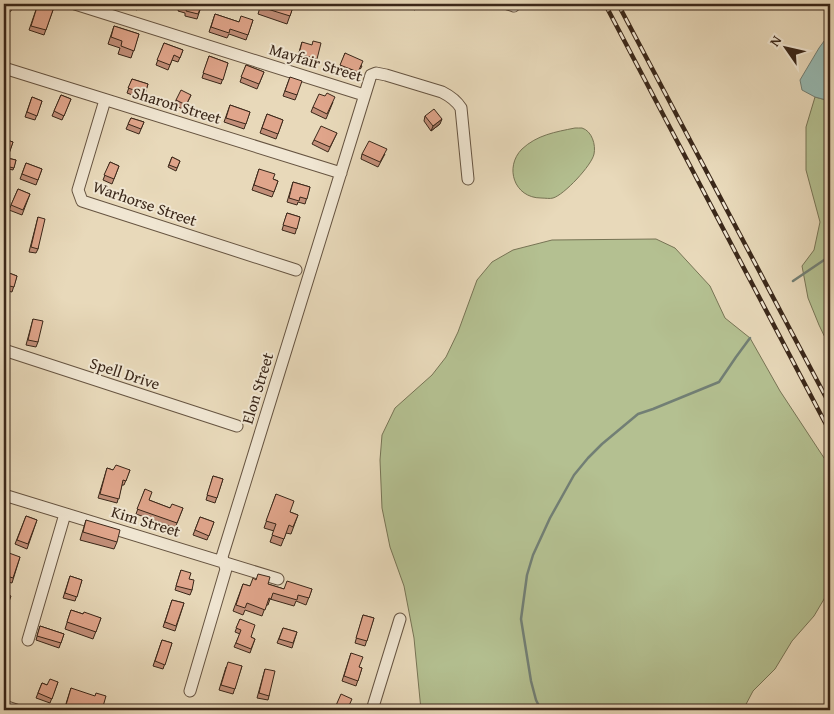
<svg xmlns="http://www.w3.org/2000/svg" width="834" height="714" viewBox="0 0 834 714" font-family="'Gentium Book Plus',serif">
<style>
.green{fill:#b4c091;stroke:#777455}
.water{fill:#97bab3;stroke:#727f75}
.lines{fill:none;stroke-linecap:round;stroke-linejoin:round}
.stream{stroke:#727f75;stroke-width:2.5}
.street-casing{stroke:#665441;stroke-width:13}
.primary-casing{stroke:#3a2719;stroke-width:19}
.street{stroke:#f0e6d2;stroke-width:11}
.primary{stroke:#e8d9ba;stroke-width:18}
.rail-casing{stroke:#3a2719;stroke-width:4.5}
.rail{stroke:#f0e6d2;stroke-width:2.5;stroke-dasharray:8;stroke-linecap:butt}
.wall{fill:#c18e78;stroke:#3a2719}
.shaded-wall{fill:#9d7461;stroke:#3a2719}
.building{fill:#e0a58b;stroke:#3a2719}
.labels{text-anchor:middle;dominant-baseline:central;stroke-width:4;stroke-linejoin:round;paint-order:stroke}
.street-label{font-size:16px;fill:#3a2719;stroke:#f0e6d2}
</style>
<rect width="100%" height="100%" fill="#e8d9ba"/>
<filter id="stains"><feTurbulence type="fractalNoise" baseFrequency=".004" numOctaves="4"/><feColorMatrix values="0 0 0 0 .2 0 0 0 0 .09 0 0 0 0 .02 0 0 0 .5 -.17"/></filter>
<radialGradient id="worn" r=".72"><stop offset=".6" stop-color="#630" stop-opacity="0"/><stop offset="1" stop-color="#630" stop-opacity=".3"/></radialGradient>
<path class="green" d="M815,97L830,101V348L819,325L808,298L802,266L814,250L820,222L806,170V127Z
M575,128C577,128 580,128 582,128C592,131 596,145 594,154C592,165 564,195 553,198C550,199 545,198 541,198C514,198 504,167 522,149C537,135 555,132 575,128Z
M656,239L675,248L710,286L725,318L750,338L780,391L830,467V589L814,616L792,641L775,669L753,691L743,710H421L414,638L404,586L390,547L382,508L380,460L382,435L395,408L432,375L446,357L458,332L477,280L492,262L513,250L552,240Z"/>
<path class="water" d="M830,33V101L815,97L802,90L800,80L819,48Z"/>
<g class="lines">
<path class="stream" d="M793,281L830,256
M541,710L536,700L531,681L521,619L527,575L533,555L550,518L574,475L588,458L602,444L638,414L653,409L719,382L736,357L750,338"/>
<defs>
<path id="street" d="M75,4L364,95
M508,4L514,6
M4,68L341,173
M105,100L78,190L82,201L296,270
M4,350L237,426
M4,495L278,579
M28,640L65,514
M190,691L226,569L222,557L371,75L376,73L386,75L442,92C450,96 456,100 461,108L468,179
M4,706L16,710
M372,710L400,619"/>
<path id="primary" d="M4,5V4"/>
</defs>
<use href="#street" class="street-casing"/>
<use href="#primary" class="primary-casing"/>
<use href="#street" class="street"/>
<use href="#primary" class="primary"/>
<defs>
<path id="rail" d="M605,4L830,432
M618,4L830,405"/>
</defs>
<use href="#rail" class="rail-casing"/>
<use href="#rail" class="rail"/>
</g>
<path class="wall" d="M38,4L54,7L44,35L29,30Z
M121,4H140L137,10Z
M180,4H202L197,19L185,16V13L178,11Z
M261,4H294L287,24L258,14Z
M400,4H417L415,10Z
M215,14L239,22L253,20L246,40L229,34L227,38L209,32Z
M114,26L139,34L131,58L118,54L120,48L108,44Z
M302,42L317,59L315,64L297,59Z
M164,43L183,50L178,62L172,60L168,70L156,65Z
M345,53L362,66L356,77L339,70Z
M209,56L228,63L221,84L202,78Z
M246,65L264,72L257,89L240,82Z
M290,77L297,95L295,100L283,96Z
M132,79L148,84L143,99L127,93Z
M61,95L71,99L62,120L52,116Z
M191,95L184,110L175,105L176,100Z
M32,97L42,101L35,120L25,117Z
M333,102L326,119L311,112L313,107Z
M230,105L250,112L244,129L224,122Z
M267,114L283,120L276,139L260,133Z
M425,116L440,124L431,131L424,121Z
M131,118L144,122L139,134L126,129Z
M337,133L328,152L312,144L314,140Z
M4,139L13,142L7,158L16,160L13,170L4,168L7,159L4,157Z
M362,154H385L378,167L361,159Z
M172,157L180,161L176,171L168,167Z
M110,162L119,166L112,184L103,180Z
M26,163L42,169L36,185L20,179Z
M259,169L273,179L278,181L272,197L252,190Z
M293,182L310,187L305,204L298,202L297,205L287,202Z
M18,189L30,194L22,215L9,210Z
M287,213L300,217L295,234L282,230Z
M38,217V249L36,253L29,252Z
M9,273L17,276L12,292L4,290Z
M33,319L38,342L36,347L26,345Z
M107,468L113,470H130L124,485H122L117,503L98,498Z
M213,476L223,479L215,503L206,500Z
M145,489L149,500L170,508H183L175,528L136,514Z
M276,494L290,512L298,515L291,534L286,533L281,546L270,542L274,531L264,528Z
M26,516L37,520L27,549L15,544Z
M200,517L214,522L207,540L193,535Z
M86,520L117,542L114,549L80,540Z
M20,557L12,583L4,581V568Z
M181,570L189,579L192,590L190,595L175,590Z
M70,576L82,580L75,601L63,598Z
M243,584L250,586L268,584L284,589H312L306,605L296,601L294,606L270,599L268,605H266L262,616L245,610L243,615L233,611Z
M172,600L184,603L175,631L163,627Z
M71,610L83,614L101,618L93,639L65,629Z
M363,615L374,618L365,646L355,643Z
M240,619L251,637L255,639L250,653L234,647L240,634L235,632Z
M40,626L64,634L59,648L36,640Z
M283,628L297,632L292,648L277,643Z
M162,640L172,643L163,669L153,666Z
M351,653L359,667L362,668L356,686L342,681Z
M242,666L233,694L219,690L226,667Z
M265,669L269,696L268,700L257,698Z
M58,682L50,703L36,698L42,683L47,685Z
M71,688L102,710H64Z"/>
<path class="shaded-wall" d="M442,119L440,124L431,131L433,126Z"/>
<path class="building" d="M38,4H43L54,7L46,30L31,26Z
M180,4H202L198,14L186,11L187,8L179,6Z
M262,4H294L290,16L261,7Z
M215,14L239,22L241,16L253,20L248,35L230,29L229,33L211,27Z
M114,26L139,34L134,51L121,46L122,41L111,37Z
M313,41L321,43L317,59L299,54L302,42L312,45Z
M164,43L183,50L180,58L174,55L170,65L157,60Z
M345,53L363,61L358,72L340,65Z
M209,56L228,63L223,80L203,73Z
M246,65L264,72L259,84L241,77Z
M290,77L302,81L297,95L285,91Z
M132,79L148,84L145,94L128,88Z
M181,90L191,95L186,105L176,100Z
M327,93L335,97L327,114L313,107L319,94L325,96Z
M61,95L71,99L64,116L54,111Z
M32,97L42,101L37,116L27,112Z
M230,105L250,112L246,124L226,118Z
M434,109L442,119L433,126L425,116Z
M267,114L283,120L278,134L262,128Z
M131,118L144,122L141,129L128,124Z
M321,126L337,133L330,147L314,140Z
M4,139L13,142L9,154L4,152Z
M369,141L387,149L380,162L362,154Z
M172,157L180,161L177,168L169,165Z
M7,158L16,160L14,168L5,166Z
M110,162L119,166L114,179L104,175Z
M26,163L42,169L38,180L22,174Z
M259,169L275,174L273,179L278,181L274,192L254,185Z
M293,182L310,187L307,199L300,197L299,201L289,198Z
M18,189L30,194L23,210L11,205Z
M287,213L300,217L297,229L283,225Z
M38,217L45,219L38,249L31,247Z
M9,273L17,276L14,287L5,285Z
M33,319L43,321L38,342L28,340Z
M116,465L130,470L126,481L123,480L119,499L100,494L107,468L113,470Z
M213,476L223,479L217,498L207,495Z
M145,489L152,492L149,500L170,508L172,504L183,508L177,523L137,509Z
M276,494L294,501L290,512L298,515L293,527L289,525L284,539L272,535L276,524L266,521Z
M26,516L37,520L28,544L17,540Z
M200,517L214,522L209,536L195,530Z
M86,520L120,530L117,542L83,532Z
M9,553L20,557L13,578L4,575V569Z
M181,570L191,573L189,579L194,580L192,590L176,586Z
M258,574L270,577L268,584L284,589L287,581L312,589L309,598L298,595L297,600L273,593L271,599L269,598L265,610L247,603L245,608L236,605L243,584L250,586L253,578L256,580Z
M70,576L82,580L77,597L65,593Z
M4,593L11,596L6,610L4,609Z
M172,600L184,603L176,626L165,622Z
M71,610L83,614L84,612L101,618L96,632L67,622Z
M363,615L374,618L367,641L356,638Z
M240,619L255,625L251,637L255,639L251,649L236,643L241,630L236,628Z
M40,626L64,634L61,643L37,636Z
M283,628L297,632L293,643L279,639Z
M162,640L172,643L165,665L155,661Z
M351,653L363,657L359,667L362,668L358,681L344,676Z
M228,662L242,666L235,689L221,685Z
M4,663L7,665L4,674Z
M265,669L275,671L269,696L259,693Z
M50,679L58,682L52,699L38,693L42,683L47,685Z
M71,688L95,696L96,693L106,696L102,710H94L79,705L78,709L66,705Z
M341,694L352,699L347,710H334Z"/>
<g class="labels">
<g class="street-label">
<text transform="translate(316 62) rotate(17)">Mayfair Street</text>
<text transform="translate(177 105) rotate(17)">Sharon Street</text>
<text transform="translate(145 203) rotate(19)">Warhorse Street</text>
<text transform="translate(125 373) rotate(18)">Spell Drive</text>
<text transform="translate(257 388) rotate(-73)">Elon Street</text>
<text transform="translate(146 521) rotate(17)">Kim Street</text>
</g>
</g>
<rect width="834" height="714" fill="none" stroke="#e8d9ba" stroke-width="20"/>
<rect x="5" y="5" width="824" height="704" fill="none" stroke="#3a2719" stroke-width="2.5"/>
<rect x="10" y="10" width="814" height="694" fill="none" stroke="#3a2719"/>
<g transform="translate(786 48) rotate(304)" stroke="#f0e6d2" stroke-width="4" paint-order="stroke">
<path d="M0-4L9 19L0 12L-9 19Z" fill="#3a2719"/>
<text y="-8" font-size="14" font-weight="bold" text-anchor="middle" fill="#3a2719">N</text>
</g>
<rect width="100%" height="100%" filter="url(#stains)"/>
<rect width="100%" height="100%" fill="url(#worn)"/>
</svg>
